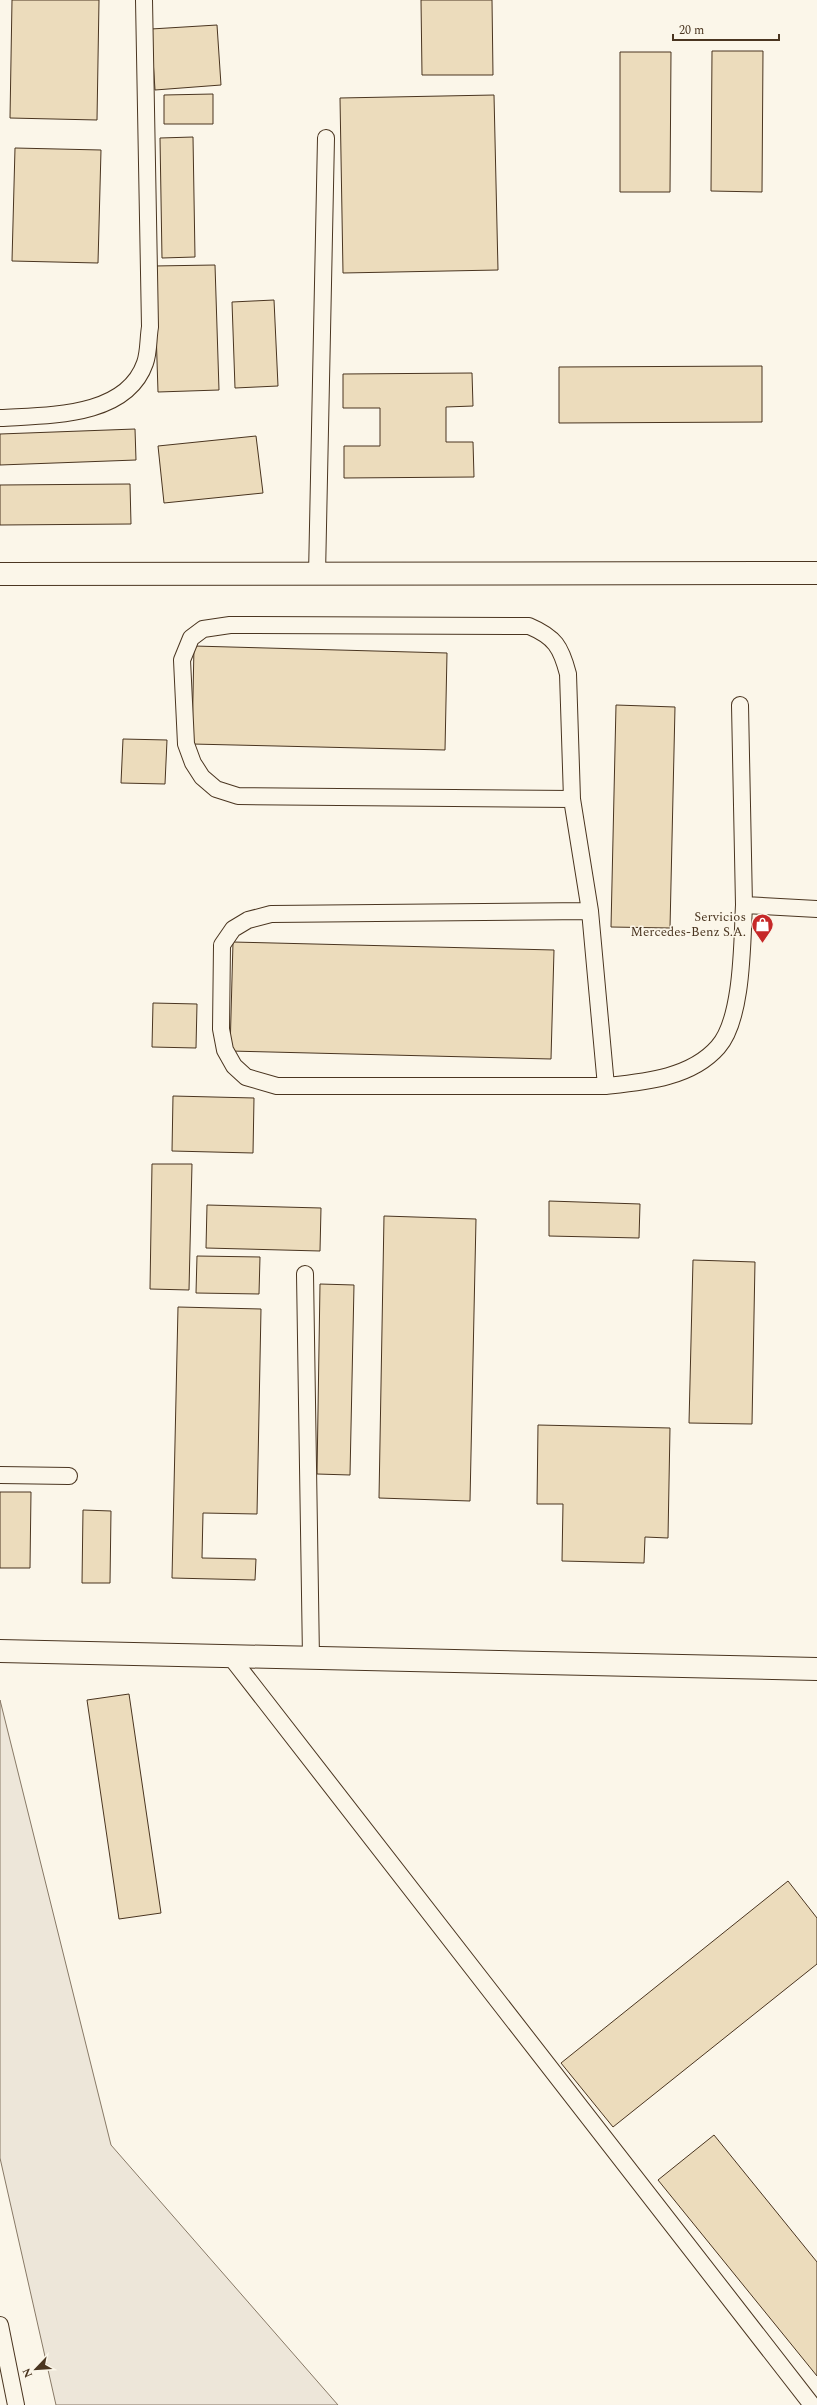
<svg xmlns="http://www.w3.org/2000/svg" width="817" height="2405" viewBox="0 0 817 2405" font-family="Spectral,serif">
<style>
.green{fill:#ede6d9;stroke:#887966}
.building{fill:#ecdcbc;stroke:#4a3520}
.lines{fill:none;stroke-linecap:round;stroke-linejoin:round}
.lane-casing{stroke:#4a3520;stroke-width:18}
.street-casing{stroke:#4a3520;stroke-width:24}
.lane{stroke:#fbf6e9;stroke-width:16}
.street{stroke:#fbf6e9;stroke-width:22}
.labels{text-anchor:middle;dominant-baseline:central;stroke-width:3;stroke-linejoin:round;paint-order:stroke}
.poi-label{font-size:13px;fill:#4a3520;stroke:#fbf6e9;text-anchor:end}
</style>
<rect width="100%" height="100%" fill="#fbf6e9"/>
<path class="green" d="M0,1700L111,2145L338,2405H56L0,2158Z"/>
<path class="building" d="M12,0H99L97,120L10,118Z
M421,0H492L493,75H422Z
M217,25L221,85L155,90L151,29Z
M712,51H763L762,192L711,191Z
M620,52H671L670,192H620Z
M213,94V124H164V95Z
M494,95L498,270L343,273L340,98Z
M193,137L195,257L162,258L160,138Z
M15,148L101,150L98,263L12,261Z
M215,265L219,390L158,392L154,266Z
M274,300L278,386L235,388L232,302Z
M762,366V422L559,423V367Z
M472,373L473,406L446,407V442H473L474,477L344,478V446H380V408H343V374Z
M135,429L136,460L0,465V434Z
M256,436L263,493L164,503L158,446Z
M130,484L131,524L0,525V485Z
M194,646L447,653L445,750L192,744Z
M616,705L675,707L670,928L611,927Z
M123,739L167,740L165,784L121,783Z
M233,942L554,950L551,1059L230,1051Z
M153,1003L197,1004L196,1048L152,1047Z
M173,1096L254,1098L253,1153L172,1151Z
M152,1164H192L189,1290L150,1289Z
M549,1201L640,1204L639,1238L549,1236Z
M207,1205L321,1208L320,1251L206,1248Z
M384,1216L476,1219L470,1501L379,1498Z
M197,1256L260,1257L259,1294L196,1293Z
M693,1260L755,1262L752,1424L689,1423Z
M320,1284L354,1285L350,1475L317,1474Z
M178,1307L261,1309L257,1514L203,1513L202,1558L256,1559L255,1580L172,1578Z
M538,1425L670,1428L668,1538L645,1537L644,1563L562,1561L563,1504H537Z
M0,1492H31L30,1568H0Z
M83,1510L111,1511L110,1583H82Z
M129,1694L161,1913L119,1919L87,1700Z
M788,1881L817,1918V1964L613,2127L561,2063Z
M714,2135L817,2262V2376L658,2180Z"/>
<g class="lines">
<defs>
<path id="lane" d="M0,418C47,415 126,418 145,363C149,352 148,338 150,327L144,0
M317,575L326,138
M740,705L744,905L817,909
M572,799L238,796L216,789L202,777L193,763L186,744L182,660L191,638L203,629L230,625L529,626C555,637 561,647 568,674L572,799L590,911L606,1086
M590,911L271,914L248,920L233,929L222,945L221,1029L225,1050L234,1066L246,1077L277,1086H606C644,1082 691,1078 718,1047C743,1019 742,942 744,905
M305,1274L311,1658
M0,1475L69,1476
M230,1656L812,2405
M0,2325L16,2405"/>
<path id="street" d="M0,574L817,573
M0,1651L817,1669"/>
</defs>
<use href="#lane" class="lane-casing"/>
<use href="#street" class="street-casing"/>
<use href="#lane" class="lane"/>
<use href="#street" class="street"/>
</g>
<defs>
<symbol id="shop-pin" viewBox="-11 -11 22 30"><path d="M0 17L-7.5 6A9.5 9.5 0 1 1 7.5 6Z" fill="#c62828" stroke="#fbf6e9"/><path d="M-5-2.5h2.3a2.7 3.5 0 0 1 5.4 0H5L5.5 6h-11ZM-1.5-2.5h3a1.5 2.3 0 0 0-3 0Z" fill="#fff"/></symbol>
</defs>
<g fill-rule="evenodd">
<use href="#shop-pin" x="750" y="912" width="25" height="34"/>
</g>
<g class="labels">
<g class="poi-label">
<text x="746" y="917">Servicios<tspan x="746" dy="15">Mercedes-Benz S.A.</tspan></text>
</g>
</g>
<g transform="translate(36 2369) rotate(245)" stroke="#fbf6e9" stroke-width="3" paint-order="stroke">
<path d="M0-3L7 15L0 10L-7 15Z" fill="#4a3520"/>
<text y="-6" font-size="11" font-weight="bold" text-anchor="middle" fill="#4a3520">N</text>
</g>
<path d="M673 34v6h106v-6" fill="none" stroke="#4a3520" stroke-width="2"/>
<text x="679" y="34" font-size="12" fill="#4a3520" stroke="#fbf6e9" stroke-width="3" paint-order="stroke">20 m</text>
</svg>
